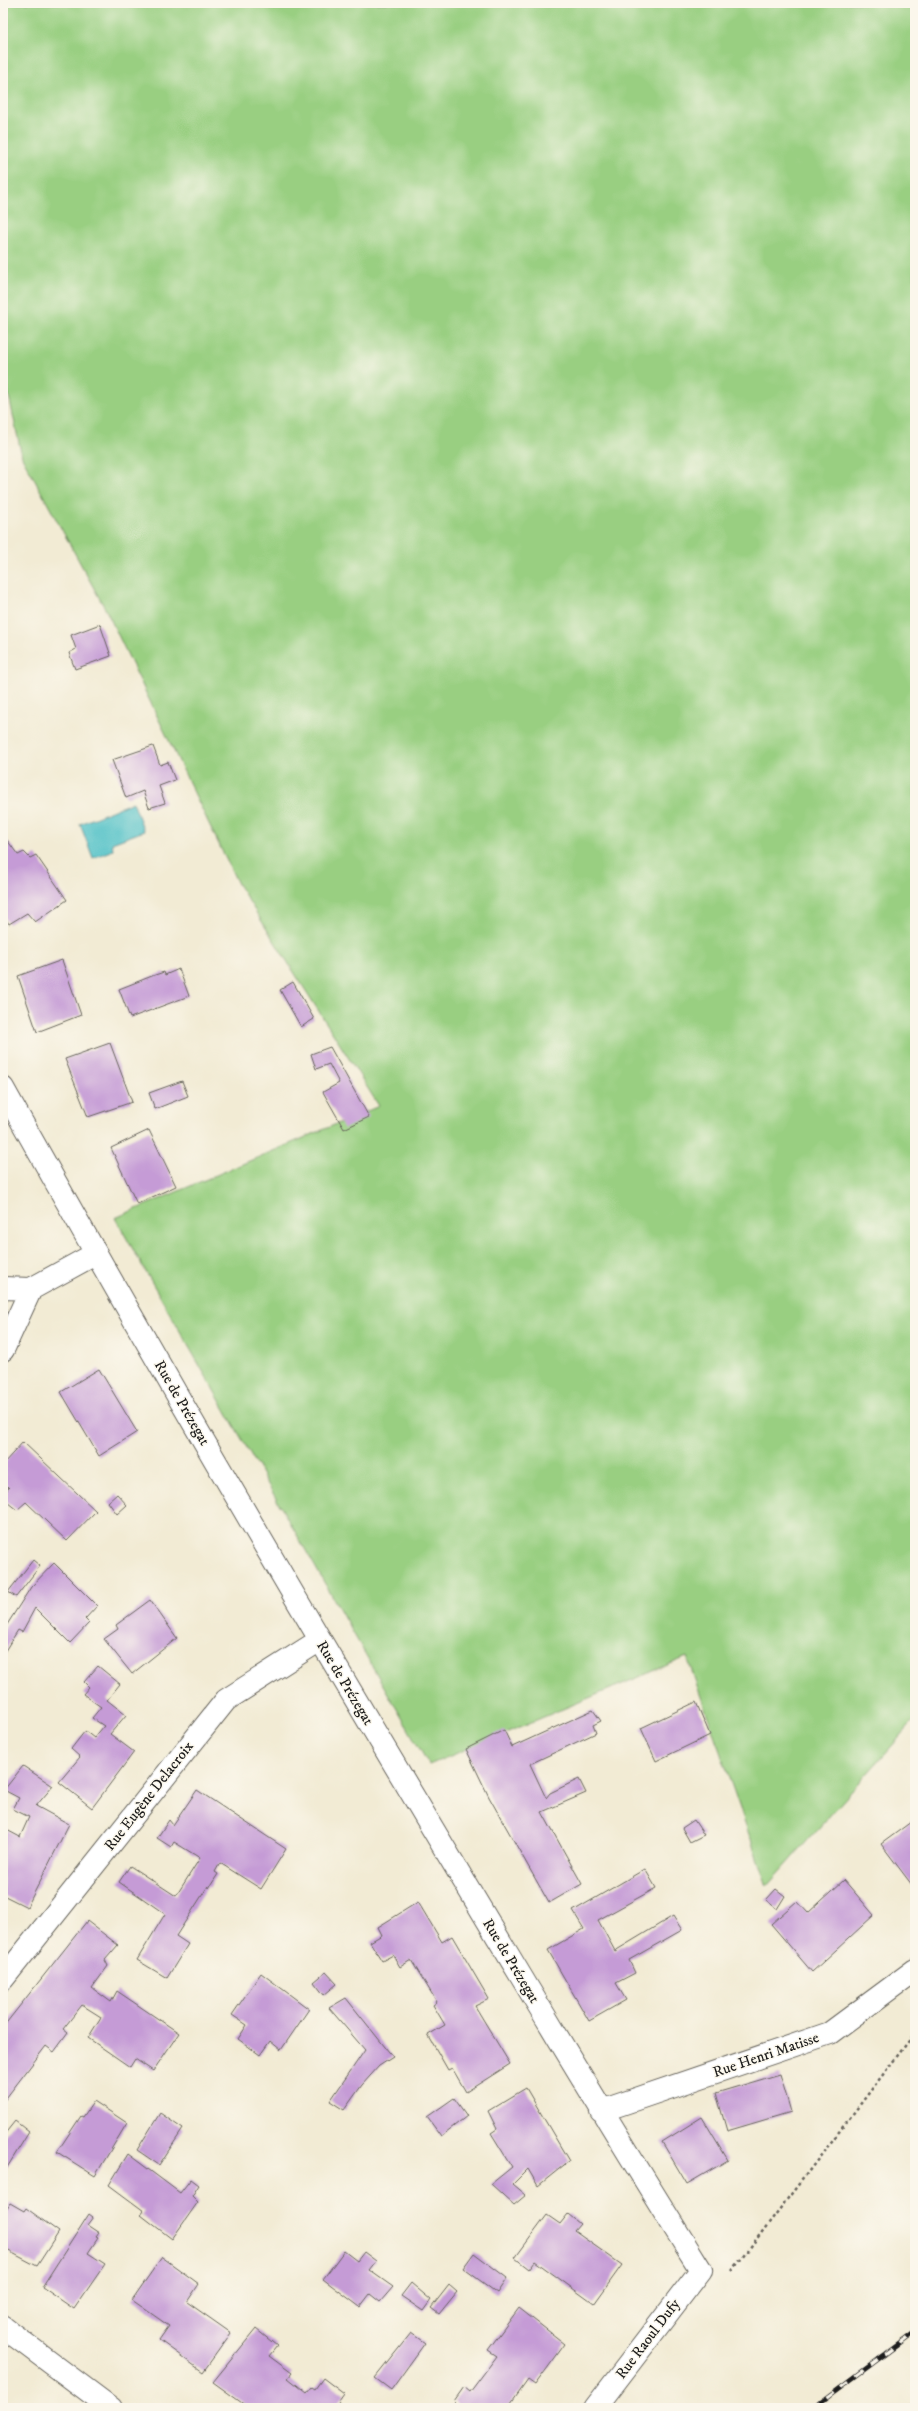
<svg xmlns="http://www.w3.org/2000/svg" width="918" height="2411" viewBox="0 0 918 2411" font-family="'IM FELL DW Pica',serif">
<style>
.green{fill:#99cf81;stroke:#5a764e}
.water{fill:#54c2c8;stroke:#386f72}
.building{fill:#c59bd6}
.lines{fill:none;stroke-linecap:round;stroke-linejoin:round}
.street-casing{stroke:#67645c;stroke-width:24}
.path{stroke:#67645c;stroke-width:2.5;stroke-dasharray:3 3;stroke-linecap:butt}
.street{stroke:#fff;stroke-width:22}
.rail-casing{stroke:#1c1c1c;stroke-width:4.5}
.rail{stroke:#fbf7ec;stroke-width:3;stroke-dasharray:9;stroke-linecap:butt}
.labels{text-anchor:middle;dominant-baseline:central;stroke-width:3;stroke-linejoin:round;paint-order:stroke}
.street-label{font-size:15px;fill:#1c1c1c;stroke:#fbf7ec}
</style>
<rect width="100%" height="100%" fill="#fbf7ec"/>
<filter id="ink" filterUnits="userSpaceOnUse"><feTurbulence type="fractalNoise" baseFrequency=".025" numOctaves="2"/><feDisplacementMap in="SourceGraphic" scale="8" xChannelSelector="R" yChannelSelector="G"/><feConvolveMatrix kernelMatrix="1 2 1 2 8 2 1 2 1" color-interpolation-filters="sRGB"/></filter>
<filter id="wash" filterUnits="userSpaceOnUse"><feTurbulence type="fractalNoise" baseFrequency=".012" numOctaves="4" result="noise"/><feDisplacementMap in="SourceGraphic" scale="16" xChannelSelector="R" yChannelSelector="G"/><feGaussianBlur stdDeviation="0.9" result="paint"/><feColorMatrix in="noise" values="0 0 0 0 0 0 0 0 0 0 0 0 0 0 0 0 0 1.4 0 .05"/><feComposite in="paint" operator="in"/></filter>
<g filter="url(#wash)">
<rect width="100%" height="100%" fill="#f2ebd4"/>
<path class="green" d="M3,3H915V1720L767,1886L687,1657L429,1765L115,1218L379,1106L238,884L107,612L22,457L3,368Z"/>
<path class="water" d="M133,802L144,831L112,843L113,850L93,858L80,824Z"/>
<g id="blocks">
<path class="building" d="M100,624L111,656L75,669L69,653L76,649L71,635Z
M153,746L160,765L168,762L175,780L159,786L165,803L149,808L143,791L126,798L112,760Z
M7,840L18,855L24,852L30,858L36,855L67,900L35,922L27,913L9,924L3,915V842Z
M62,960L81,1015L37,1032L18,976Z
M179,969L189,996L130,1018L119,989L152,976L164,972L165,975Z
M293,982L314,1019L301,1027L280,990Z
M110,1043L132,1102L88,1117L65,1059Z
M330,1047L369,1117L344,1129L323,1092L339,1083L329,1064L316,1069L311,1054Z
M182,1081L188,1096L155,1109L149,1093Z
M149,1130L176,1186L137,1204L111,1148Z
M99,1369L137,1432L99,1456L61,1392Z
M23,1442L96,1511L67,1541L26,1502L17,1510L3,1499V1494L9,1488L3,1482V1464Z
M117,1494L127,1505L117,1514L108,1502Z
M33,1560L40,1566L16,1597L8,1592Z
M54,1563L97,1606L85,1619L89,1623L70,1643L35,1608L22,1632L18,1630L3,1654V1631L31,1587Z
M150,1600L177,1638L132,1674L104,1639L118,1629L116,1625Z
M98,1666L120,1684L107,1700L126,1715L110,1734L134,1752L92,1808L59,1782L80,1757L71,1749L85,1731L94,1738L104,1726L92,1718L101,1707L83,1694L89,1687L84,1682Z
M696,1702L710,1735L656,1761L641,1728Z
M593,1710L601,1721L593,1725L596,1733L530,1764L546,1798L550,1793L579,1779L586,1793L542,1812L582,1884L549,1903L489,1797L466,1749L504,1730L512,1747Z
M23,1766L53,1786L36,1806L69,1824L27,1907L3,1895V1828L20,1837L29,1817L13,1809L19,1798L4,1790Z
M197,1790L286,1849L261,1889L220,1863L215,1872L218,1874L209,1888L208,1886L176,1936L188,1944L167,1978L137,1960L165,1914L119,1882L130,1866L176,1896L200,1858L174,1842L171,1847L157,1838L169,1820L173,1825Z
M915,1819V1883L912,1885L881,1844Z
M694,1820L704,1835L690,1842L682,1828Z
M645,1869L656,1888L598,1920L615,1951L673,1916L682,1930L629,1960L635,1973L616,1983L626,2000L589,2021L548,1950L584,1929L573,1911Z
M844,1880L874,1915L812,1972L771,1924L797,1901L808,1913Z
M776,1889L785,1896L777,1909L766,1900Z
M418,1902L442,1942L452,1936L489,1999L475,2006L510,2064L466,2092L452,2068L448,2070L428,2035L445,2025L433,2005L437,2002L411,1960L400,1967L393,1955L382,1961L370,1942L382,1935L378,1927Z
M87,1921L118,1945L105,1960L108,1966L92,1988L111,2002L117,1991L179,2033L153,2071L135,2059L130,2067L88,2038L101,2017L82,2005L63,2029L68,2033L54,2052L46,2046L3,2102V2027Z
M326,1972L337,1984L324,1995L314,1982Z
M261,1973L309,2009L281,2050L270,2041L260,2055L238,2039L247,2025L232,2015Z
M346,1998L393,2057L379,2066L362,2085L344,2110L330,2101L365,2050L329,2008Z
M780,2074L791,2112L727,2131L716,2093Z
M526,2088L569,2161L538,2186L528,2169L513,2184L526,2195L514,2205L491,2184L512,2167L491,2133L497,2129L488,2111Z
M454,2098L467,2116L441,2136L427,2117Z
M94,2101L127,2123L95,2176L57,2152L81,2116L83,2117Z
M160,2113L183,2129L159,2165L137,2150Z
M702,2117L728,2160L687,2184L662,2142Z
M15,2121L29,2132L3,2174V2136Z
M128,2154L180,2193L191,2179L199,2185L192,2196L198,2202L172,2239L141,2215L144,2211L109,2185Z
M10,2203L24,2211L26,2208L59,2232L37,2266L3,2248V2213Z
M89,2214L93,2217L87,2225L99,2233L96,2237L98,2238L88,2253L105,2264L74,2309L42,2287Z
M568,2214L580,2224L574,2231L622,2265L594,2304L535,2261L529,2269L515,2258L547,2215L560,2224Z
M344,2251L357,2261L364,2252L376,2261L369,2270L393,2287L380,2302L370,2294L360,2307L323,2279Z
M474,2253L507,2278L497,2293L463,2268Z
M162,2257L199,2284L187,2302L231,2333L203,2372L159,2340L169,2326L132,2300Z
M411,2283L431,2300L423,2311L401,2296Z
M449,2285L457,2292L439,2314L431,2308Z
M519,2308L565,2344L535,2385L528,2380L508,2408H454L457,2404L454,2401L464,2387L470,2392L497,2356L488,2350Z
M256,2329L277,2346L269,2356L292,2373L288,2378L307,2393L312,2387L315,2389L323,2378L344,2394L334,2408H249L213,2382Z
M411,2333L425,2343L391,2390L375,2378Z"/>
</g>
</g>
<g filter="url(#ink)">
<use href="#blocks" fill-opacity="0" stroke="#67645c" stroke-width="1"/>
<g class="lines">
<defs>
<path id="street" d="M3,1088C137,1329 276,1567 418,1804C511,1960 604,2116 701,2270L595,2408
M3,1288L31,1289L95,1254
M3,1350L31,1289
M3,1979L226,1700L320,1640
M601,2111L830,2033L915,1970
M3,2327L111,2408"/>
</defs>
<use href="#street" class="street-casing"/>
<path class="path" d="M732,2271L915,2033
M907,2408L915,2402"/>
<use href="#street" class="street"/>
<defs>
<path id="rail" d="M813,2408L915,2332"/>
</defs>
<use href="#rail" class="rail-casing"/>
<use href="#rail" class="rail"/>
</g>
</g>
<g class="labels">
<g class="street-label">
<text transform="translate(182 1403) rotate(60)">Rue de Prézegat</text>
<text transform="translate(345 1683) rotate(59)">Rue de Prézegat</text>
<text transform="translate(149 1796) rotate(-52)">Rue Eugène Delacroix</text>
<text transform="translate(511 1961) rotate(59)">Rue de Prézegat</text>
<text transform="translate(766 2055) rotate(-19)">Rue Henri Matisse</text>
<text transform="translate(648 2339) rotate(-53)">Rue Raoul Dufy</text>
</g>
</g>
<rect width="918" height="2411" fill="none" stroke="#fbf7ec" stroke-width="16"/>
</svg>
